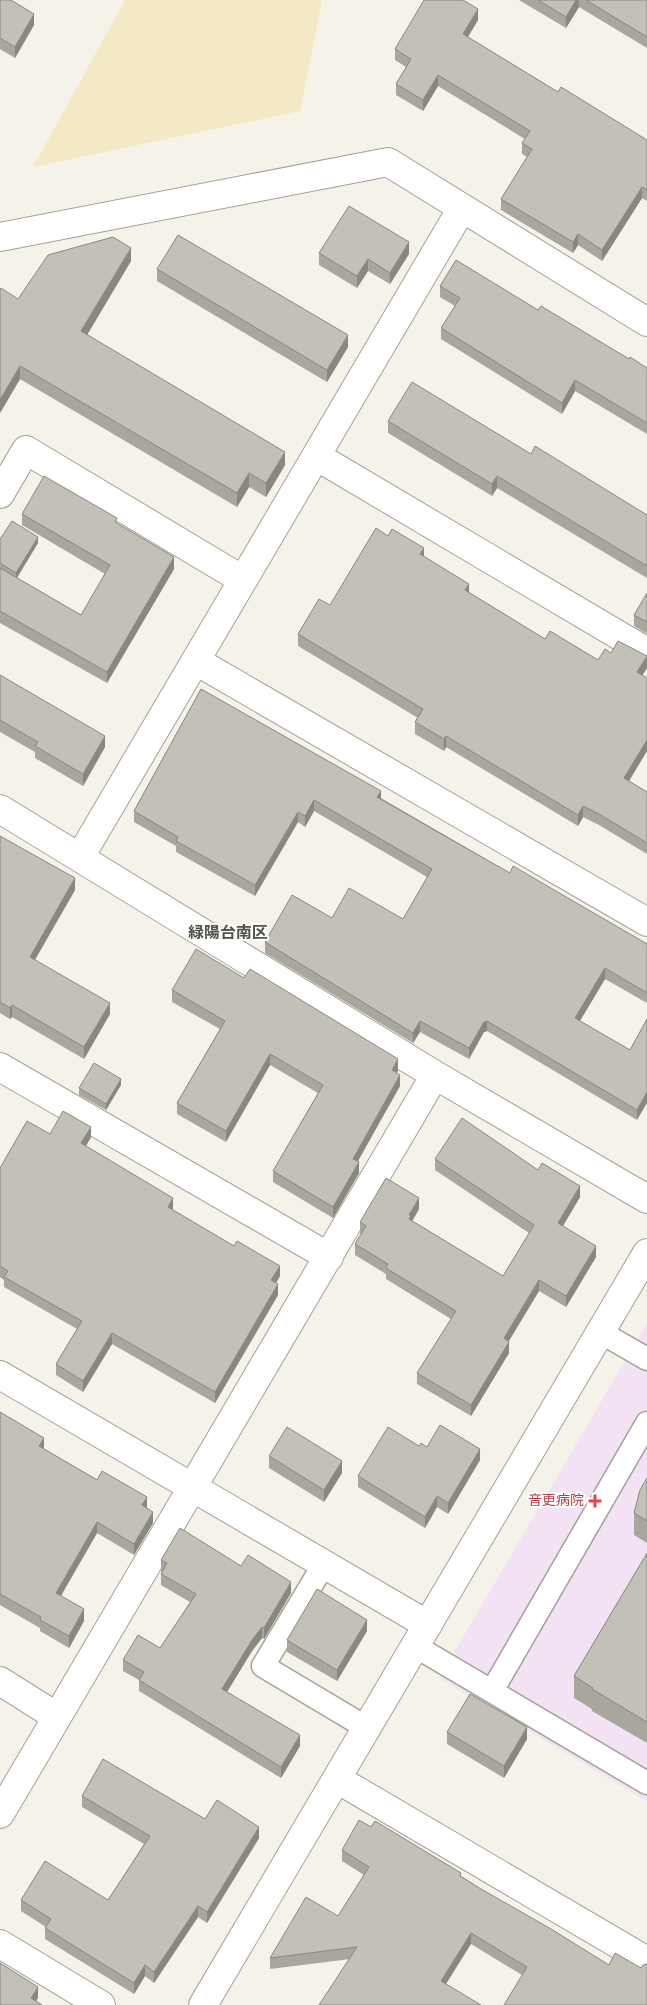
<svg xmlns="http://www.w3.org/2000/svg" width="647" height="2005" viewBox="0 0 647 2005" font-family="'Source Sans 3','Noto Sans JP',sans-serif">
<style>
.medical{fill:#f3e2f4}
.sand{fill:#f3e9c4}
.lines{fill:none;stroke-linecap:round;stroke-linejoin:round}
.service-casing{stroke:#a3a198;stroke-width:25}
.minor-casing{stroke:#a3a198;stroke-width:30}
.service{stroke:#fff;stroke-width:22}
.minor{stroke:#fff;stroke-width:28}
.wall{fill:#a8a69d}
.shaded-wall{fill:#888780}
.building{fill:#c3c1b7;stroke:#888780}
.health-dot{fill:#e0444e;stroke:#fff;stroke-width:2}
.labels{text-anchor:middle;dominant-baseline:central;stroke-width:4;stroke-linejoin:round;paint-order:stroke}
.health-label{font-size:14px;fill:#be3a42;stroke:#fff;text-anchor:end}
.quarter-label{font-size:16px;font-weight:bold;fill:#525048;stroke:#fff}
</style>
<rect width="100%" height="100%" fill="#f5f3e9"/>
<path class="medical" d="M647,1323V1801L439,1678Z"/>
<path class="sand" d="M125,0H322L300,111L33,167Z"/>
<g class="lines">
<defs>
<path id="service" d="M600,1332L647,1359
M324,1564L263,1666L367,1728
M415,1646L647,1783
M492,1691L647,1423"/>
<path id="minor" d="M0,237L388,162L647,322
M316,456L647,652
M0,494L26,450L243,580
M196,661L647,922
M0,809L435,1075L647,1199
M80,857L462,208
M0,1067L329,1257
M0,1375L428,1625
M0,1681L57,1717
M337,1779L647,1961
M0,1814L435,1075
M0,1944L101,2005
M203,2005L647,1253"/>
</defs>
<use href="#service" class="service-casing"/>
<use href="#minor" class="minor-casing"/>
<use href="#service" class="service"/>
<use href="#minor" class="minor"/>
</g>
<path class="wall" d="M0,0L34,25L15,58L0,49Z
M519,0H647V48L579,7L566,28Z
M478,20L468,37L558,92L647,140V201L642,198L602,261L578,245L573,253L501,210V199L527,157L522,154V143L525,139L438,86L423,111L396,95V84L406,67L395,60V49Z
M319,253L409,254L390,284L368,271L357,288L319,265Z
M131,261L87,335L285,465L266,497L249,487L237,507L20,379L0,413V290L18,299Z
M157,269L348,347L327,382L157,281Z
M440,286L538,310L629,359L647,368V434L575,391L562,414L441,339V328L455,306L440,297Z
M388,421L531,454L647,515V578L497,488L492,496L388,433Z
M22,514L117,524L174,569L107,683L0,623V539L38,543L17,578L81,615L105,574L22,525Z
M424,557L469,593L545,639L598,660L611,653L647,668L642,675L647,751L629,781L647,792V854L599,825L583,817L578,826L446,747L444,751L415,734V722L418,718L298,646V634L330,605Z
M647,593V634L634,626V615Z
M0,675L105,747L83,786L35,758V752L0,732Z
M201,689L381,798L510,873L647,944V1003L605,979L580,1021L630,1050L647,1019L637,1120L487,1031L484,1032L469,1059L420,1032L413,1043L265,953V942L332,918L403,919L427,877L314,811L305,827L298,822L255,896L176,852V846L134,822V811Z
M0,836L75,890L35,960L110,1014L84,1059L12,1017L10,1019L0,1013Z
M172,990L398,1071L396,1073L400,1086L357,1161L359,1173L333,1218L273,1182V1171L318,1093L270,1065L226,1142L177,1114V1103L220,1029L172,1002Z
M121,1085L106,1110L79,1095V1088Z
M50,1134L91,1137L86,1146L173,1209V1210L280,1276L276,1283L278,1295L215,1403L112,1344L83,1392L56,1375V1364L77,1329L4,1287V1280L0,1277V1168Z
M435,1159L538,1170L580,1197L563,1226L596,1257L566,1307L539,1291L509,1341V1353L471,1416L417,1384V1373L451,1319L386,1279V1274L355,1255V1244L361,1234L360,1233V1222L419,1209L412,1221L503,1276L529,1233L435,1170Z
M0,1412L44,1449L147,1508L153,1523L134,1555L97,1533L61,1596L84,1621L69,1648L40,1631V1628L0,1605Z
M419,1446L427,1447L480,1460L448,1514L437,1507L425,1528L358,1487V1476Z
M269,1456L342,1473L324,1502L269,1468Z
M647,1478V1543L634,1535V1513Z
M647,1553V1743L592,1711V1709L574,1698V1676Z
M161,1560L241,1566L291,1593L264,1639L262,1638L252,1651L227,1692L300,1746L281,1778L139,1691V1680L123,1671V1660L160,1648L190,1602L161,1585V1574L162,1572L161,1571Z
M367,1631L337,1681L287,1652V1640Z
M447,1732L527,1739L504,1778L447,1744Z
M82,1796L205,1819L259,1838L207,1923L198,1917L154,1983L145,1976L134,1994L45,1939V1928L46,1927L21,1911V1900H108L144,1844L82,1807Z
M371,1827L461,1876L481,1889L609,1965L641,1968L647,2005L522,1975L471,1944L270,1969V1958L338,1916L364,1875L342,1861V1850Z"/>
<path class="shaded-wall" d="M576,0H579V7L566,28V17Z
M478,9V20L463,45V34Z
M34,14V25L15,58V47Z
M438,75V86L423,111V100Z
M642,187V198L602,261V250Z
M578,234V245L573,253V242Z
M409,242V254L390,284V273Z
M131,248V261L81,345V331Z
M368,259V271L357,288V276Z
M348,335V347L327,382V370Z
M20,366V379L0,413V400Z
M575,380V391L562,414V403Z
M285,452V465L266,497V483Z
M249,473V487L237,507V493Z
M497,476V488L492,496V484Z
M38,537V543L16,579V573Z
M424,548V559L420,554Z
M174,557V569L107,683V672Z
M469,584V596L465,590Z
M647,656V668L637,684V672Z
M105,736V747L83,786V774Z
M446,736V747L444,751V739Z
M647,740V751L624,789V778Z
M381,791V802L377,797Z
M314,800V811L305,827V816Z
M583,806V817L578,826V815Z
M298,812V822L255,896V885Z
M75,878V890L30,968V957Z
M605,968V979L575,1029V1018Z
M110,1003V1014L84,1059V1047Z
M12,1005V1017L10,1019V1008Z
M420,1021V1032L413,1043V1033Z
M487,1021V1031L484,1032L469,1059V1048L484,1022Z
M270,1054V1065L226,1142V1131Z
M398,1059V1071L392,1081V1070Z
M400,1075V1086L353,1170V1159Z
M121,1079V1085L106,1110V1104Z
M647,1092V1103L637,1120V1110Z
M91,1127V1137L81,1154V1143Z
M359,1162V1173L333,1218V1207Z
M580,1186V1197L558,1234V1223Z
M173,1198V1209L168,1218V1207Z
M419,1198V1209L411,1223L409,1215Z
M596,1246V1257L566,1307V1296Z
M280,1266V1276L271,1291V1280Z
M539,1280V1291L504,1349V1338Z
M278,1284V1295L215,1403V1392Z
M112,1333V1344L83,1392V1381Z
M509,1342V1353L471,1416V1405Z
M44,1438V1449L39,1446Z
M480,1449V1460L448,1514V1503Z
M342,1461V1473L324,1502V1490Z
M437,1496V1507L425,1528V1517Z
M147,1497V1508L142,1505Z
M153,1512V1523L134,1555V1544Z
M97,1522V1533L56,1604V1593Z
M291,1582V1593L264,1639V1628Z
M84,1609V1621L69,1648V1636Z
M367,1620V1631L337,1681V1670Z
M262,1627V1638L252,1651L222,1700V1689L252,1640Z
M527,1727V1739L504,1778V1766Z
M300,1735V1746L281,1778V1767Z
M259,1827V1838L207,1923V1912Z
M198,1906V1917L154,1983V1972Z
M471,1933V1944L441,1992V1981Z
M145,1965V1976L134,1994V1983Z
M38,1987V1998L34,2005L31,1998Z"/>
<path class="building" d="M0,0H11L34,14L15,47L0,38Z
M424,0H463L478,9L463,34L558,92L561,87L647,140V190L642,187L602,250L578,234L573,242L501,199L532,149L522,143L530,131L438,75L423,100L396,84L411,59L395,49Z
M538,0H576L566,17Z
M586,0H647V37Z
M349,206L409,242L390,273L368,259L357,276L319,253Z
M178,235L348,335L327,370L157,269Z
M113,237L131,248L81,331L285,452L266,483L249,473L237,493L20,366L0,400V290L1,288L18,299L48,255Z
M456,260L538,310L541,306L629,359L630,357L647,368V423L575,380L562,403L441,328L460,298L440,286Z
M412,382L531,454L535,446L647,515V566L497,476L492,484L388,421Z
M44,476L117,518L115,522L174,557L107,672L0,611V568L81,615L110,565L22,514Z
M12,521L38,537L16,573L0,563V539Z
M376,528L388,536L392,529L424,548L420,554L469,584L465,590L545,639L550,631L598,660L605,649L611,653L618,641L647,656L637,672L647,678V740L624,778L647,792V843L599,814L583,806L578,815L446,736L444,739L415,722L423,709L298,634L319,599L330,605Z
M647,593V622L634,615Z
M0,675L105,736L83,774L35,746L38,742L0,720Z
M201,689L381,791L377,797L450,839L510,873L513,866L647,944V993L605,968L575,1018L630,1050L647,1019V1092L637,1110L487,1021L484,1022L469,1048L420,1021L413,1033L265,942L292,895L332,918L349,888L403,919L432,869L314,800L305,816L298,812L255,885L176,841L178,837L134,811Z
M0,836L75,878L30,957L110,1003L84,1047L12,1005L10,1008L0,1002Z
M196,949L244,978L250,969L398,1059L392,1070L400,1075L353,1159L359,1162L333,1207L273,1171L323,1085L270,1054L226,1131L177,1103L225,1021L172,990Z
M94,1063L121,1079L106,1104L79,1088Z
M63,1111L91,1127L81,1143L173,1198L168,1207L234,1246L237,1241L280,1266L271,1280L278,1284L215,1392L112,1333L83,1381L56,1364L82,1321L4,1277L8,1271L0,1266V1168L27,1121L50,1134Z
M462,1118L538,1170L542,1163L580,1186L558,1223L596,1246L566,1296L539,1280L504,1338L509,1342L471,1405L417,1373L456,1311L386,1268L388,1264L355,1244L366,1226L360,1222L386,1178L419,1198L409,1215L411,1216L409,1219L503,1276L534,1225L435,1159Z
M0,1412L44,1438L39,1446L97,1480L102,1471L147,1497L142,1505L153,1512L134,1544L97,1522L56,1593L84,1609L69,1636L40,1620L41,1617L0,1594Z
M440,1425L480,1449L448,1503L437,1496L425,1517L358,1476L388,1427L419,1446L421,1443L427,1447Z
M287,1427L342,1461L324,1490L269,1456Z
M647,1478V1521L634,1513L640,1490Z
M180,1528L241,1566L248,1555L291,1582L264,1628L262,1627L252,1640L222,1689L300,1735L281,1767L139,1680L144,1672L123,1660L138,1635L160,1648L196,1594L161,1574L167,1563L161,1560Z
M647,1553V1722L592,1689L593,1688L574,1676Z
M317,1589L367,1620L337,1670L287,1640Z
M470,1694L527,1727L504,1766L447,1732Z
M103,1759L205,1819L217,1800L259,1827L207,1912L198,1906L154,1972L145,1965L134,1983L45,1928L51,1919L21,1900L45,1861L108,1900L150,1836L82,1796Z
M359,1820L371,1827L375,1821L461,1873L460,1876L481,1889L551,1929L609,1965L615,1953L641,1968L643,1965L647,1964V2005H504L527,1967L471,1933L441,1981L481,2005H319L357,1947L270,1958L306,1897L338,1916L369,1867L342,1850Z
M0,1963L38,1987L31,1998L42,2005H0Z"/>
<path class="health-dot" d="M592.5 1493.5h5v5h5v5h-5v5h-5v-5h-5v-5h5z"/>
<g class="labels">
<g class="health-label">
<text x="584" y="1501">音更病院</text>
</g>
<g class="quarter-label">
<text x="228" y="933">緑陽台南区</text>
</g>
</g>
</svg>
